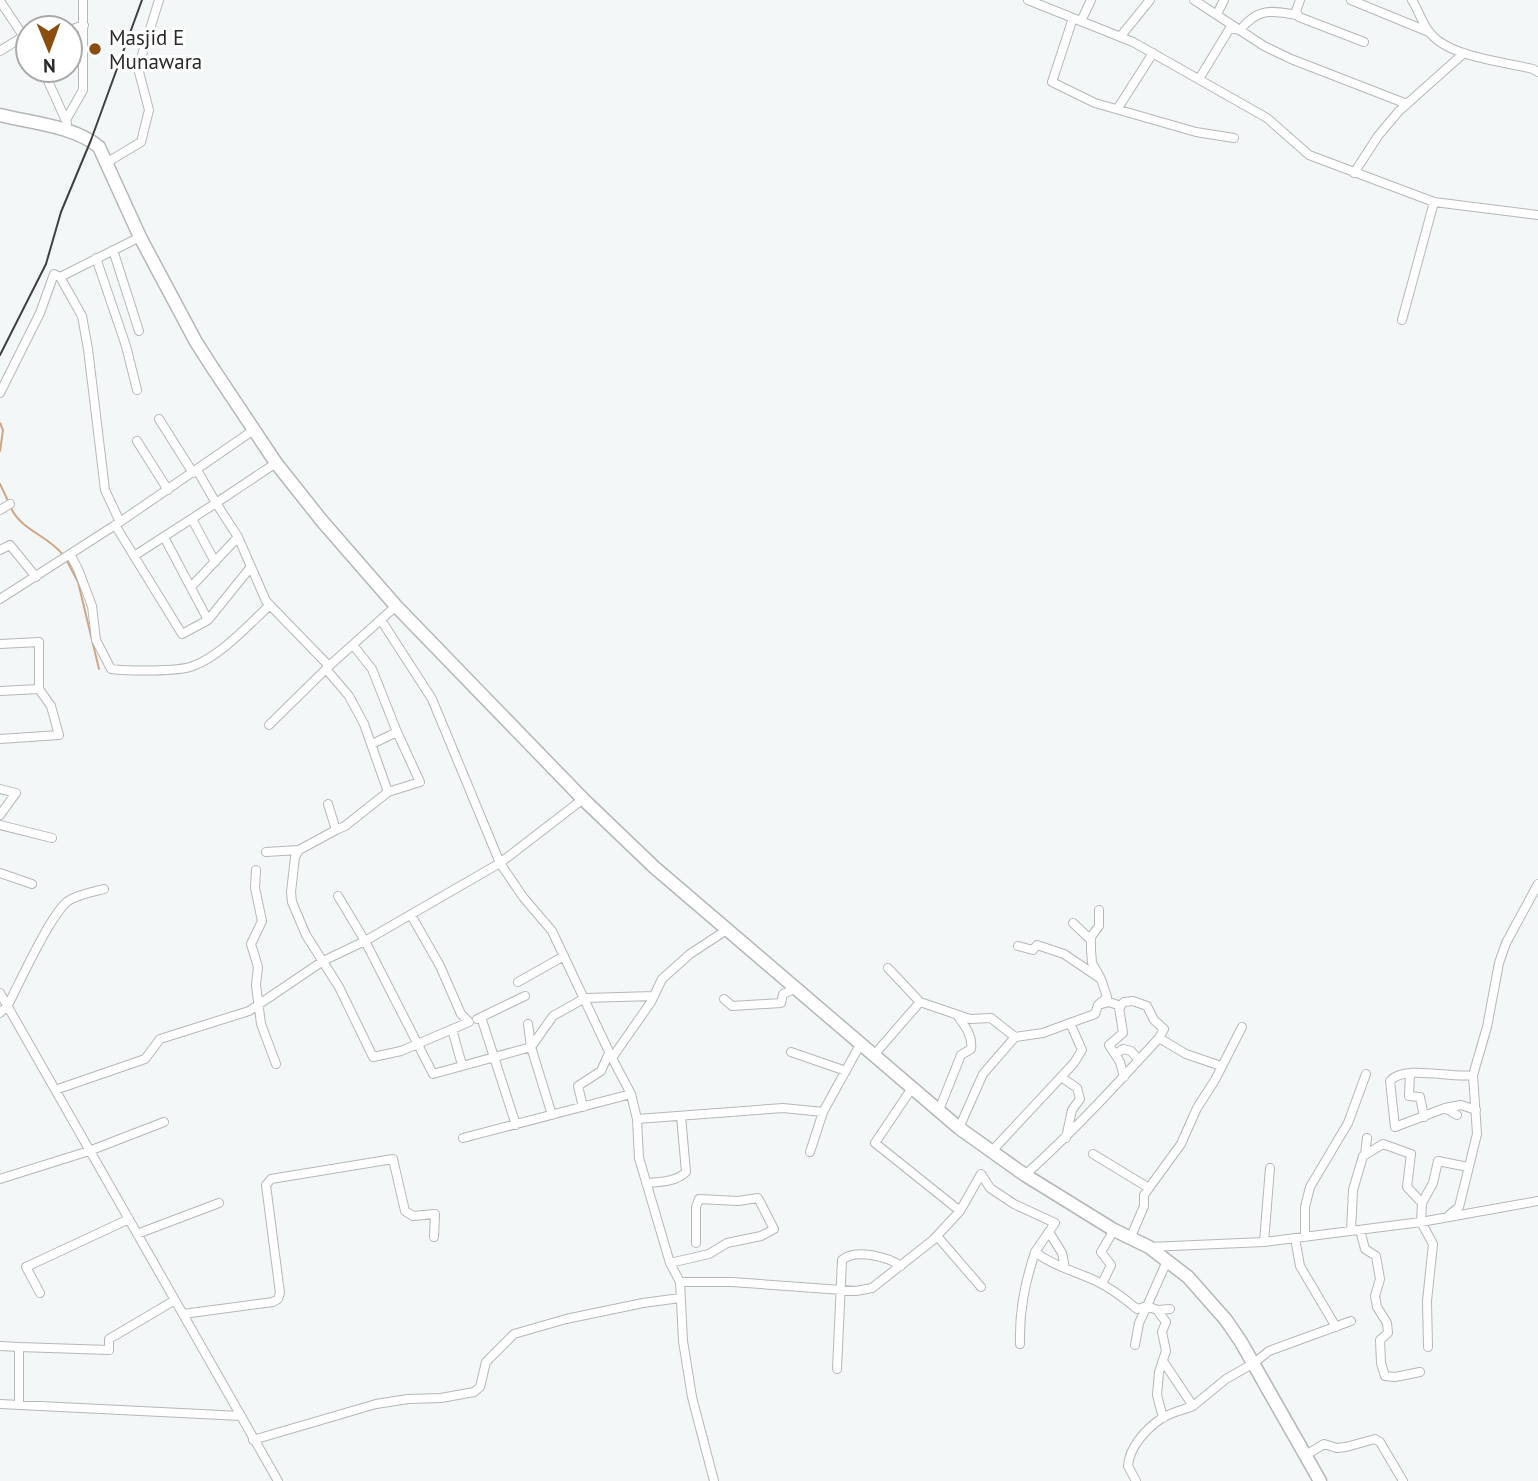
<svg xmlns="http://www.w3.org/2000/svg" width="1538" height="1481" viewBox="0 0 1538 1481" font-family="'PT Sans',sans-serif">
<style>
.lines{fill:none;stroke-linecap:round;stroke-linejoin:round}
.stream{stroke:#d0a685;stroke-width:2}
.minor-casing{stroke:#b4b8b9;stroke-width:10}
.highway-casing{stroke:#b4b8b9;stroke-width:15}
.minor{stroke:#fff;stroke-width:8}
.highway{stroke:#fff;stroke-width:12}
.rail{stroke:#3f4141;stroke-width:2}
.poi-dot{fill:#8a4d0d;stroke:#fff;stroke-width:2.5}
.labels{text-anchor:middle;dominant-baseline:central;stroke-width:6;stroke-linejoin:round;paint-order:stroke}
.poi-label{font-size:21px;fill:#292b2b;stroke:#fff;text-anchor:start}
</style>
<rect width="100%" height="100%" fill="#f3f7f8"/>
<g class="lines">
<path class="stream" d="M0,423L3,430L0,451
M0,484L9,503
M11,508C22,531 49,536 63,555
M66,559L78,582L99,669"/>
<defs>
<path id="minor" d="M1028,0L1133,42L1267,118L1309,155L1434,202L1538,215
M1194,0L1264,46L1291,59L1407,104
M1300,0L1296,11L1299,17L1364,42
M1351,0L1429,32
M1412,0C1419,11 1422,24 1431,34C1450,57 1505,62 1533,69L1538,72
M0,1L28,43
M1217,14L1224,0
M1073,18L1052,82L1095,103L1196,132L1234,138
M1081,21L1091,0
M70,30L84,25
M1120,37L1150,0
M0,51L24,36
M43,70L67,123
M1199,79L1230,28L1240,30C1258,8 1271,10 1297,15
M1118,108L1153,53
M66,120L83,90V0
M106,163L141,142L149,110L138,68L159,0
M1354,173L1378,136L1399,111L1464,53
M113,250L139,331
M96,258L126,346L137,390
M1402,320L1434,202
M0,393L40,313L54,274L60,277L140,237
M159,419L193,473
M137,441L168,490
M197,470L216,503L276,463
M0,510L10,504
M192,519L215,562
M120,522L255,429
M115,525L134,556
M164,537L208,620
M0,550L10,545L36,577
M70,554L78,569L92,606L96,640L111,669C129,671 177,672 193,666C222,655 247,626 270,605
M250,568L208,620L182,634L134,556L216,503L238,537L266,601L329,666
M191,587L238,537
M0,599L120,522L105,490L88,349L82,316L60,277
M0,644L39,642V689L0,691
M353,645L372,669L397,732L372,744
M326,669L349,696L364,724L388,792L345,826L336,830L328,804
M269,725L329,666L396,606
M0,739L59,735L51,706L39,689
M0,789L16,793L0,815
M388,792L420,782L397,732
M583,799L500,863L523,897L552,931L612,1058L631,1094L637,1119L639,1158L670,1263L680,1282L683,1341L692,1397L714,1481
M0,825L52,838
M336,830L299,850L295,857L291,892L292,902L306,935L339,987L373,1057L401,1051L469,1022L461,1014L440,966L411,915
M266,852L299,850
M256,870L255,888L262,921L251,944L258,967L256,985L261,1024L276,1064
M0,873L32,884
M338,896L365,941L433,1074L531,1047L552,1115
M1099,910V926L1091,937V950L1092,963L1100,977
M1073,923L1091,940
M1018,946L1033,950L1037,945L1064,954L1101,979L1107,997L1098,1005
M518,982L564,956
M0,993L278,1481
M724,999L732,1006L781,1003L783,994L797,988
M920,1002L970,1019L991,1018L1015,1037L1043,1033L1070,1023L1082,1050L1074,1063L1061,1077L1077,1088L1080,1099L1072,1110L1066,1138
M0,1013L8,1005C20,982 50,915 68,901C79,894 92,892 104,889
M481,1017L516,1125
M477,1019L525,996
M1070,1023L1095,1014L1098,1005L1109,1002L1121,1006
M528,1024L531,1047L553,1016L585,998L654,996
M452,1029L462,1065
M1159,1038L1186,1054L1221,1066
M791,1052L846,1071
M1116,1054L1123,1049L1131,1051L1139,1060
M874,1055L920,1002L888,968
M612,1058L651,1002L662,979L690,954L728,929
M1410,1073L1409,1096L1420,1097L1424,1117
M1473,1075C1452,1079 1405,1064 1390,1081L1395,1127L1445,1108L1461,1105L1476,1110
M912,1088L875,1143L960,1211
M55,1090L145,1059L160,1039L249,1011L323,961L365,941L500,863L432,699L381,620
M583,1107L578,1086L601,1071L609,1053
M1445,1108L1457,1115
M939,1110L961,1055L971,1049C973,1036 965,1026 957,1015
M637,1119L783,1108L823,1112L861,1043
M959,1128L983,1074L1015,1037
M463,1138L631,1094
M810,1152L823,1112
M991,1152L1061,1077
M1093,1154L1149,1188L1144,1195V1206L1130,1239
M1365,1155L1367,1138
M1025,1175C1073,1132 1116,1085 1159,1038L1164,1029L1154,1020L1147,1006L1133,1001L1124,1002L1119,1007L1123,1033L1109,1045L1120,1062L1124,1077
M0,1179L89,1151L164,1122
M646,1183C660,1182 676,1182 686,1172L681,1116
M1149,1188L1181,1144L1197,1108L1215,1080L1242,1027
M1449,1215L1459,1207L1477,1134L1473,1075L1487,1027L1499,963L1506,943L1538,884
M1360,1230L1365,1249L1376,1256L1380,1279L1375,1296L1377,1307L1387,1323L1388,1333L1380,1340L1381,1363L1385,1376L1395,1377L1420,1372
M1351,1231L1353,1190L1363,1156L1383,1144L1411,1154L1407,1187L1422,1203
M1049,1232L1062,1253L1065,1268
M137,1234L219,1203
M937,1236L981,1287
M1305,1237V1207L1310,1187L1348,1123L1366,1074
M1295,1238L1300,1266L1336,1327
M1264,1242L1270,1168
M1149,1247L1264,1242L1421,1222L1538,1201
M670,1263L709,1254L727,1243L761,1236L774,1229L758,1198L738,1201L699,1199L696,1207V1243
M680,1282H732L856,1291L872,1288L933,1240L960,1211L981,1174L990,1188L1014,1204L1055,1223L1035,1252C1053,1266 1075,1271 1096,1281C1111,1288 1124,1298 1137,1309L1147,1306L1167,1261
M1102,1284L1111,1265L1101,1252L1114,1230
M40,1293L26,1267L129,1219
M1157,1310L1166,1322L1162,1332L1166,1351L1159,1372L1157,1395L1163,1418
M183,1314L273,1302L278,1299L280,1293L266,1185L271,1179L393,1159L405,1211L413,1216L435,1214L434,1237
M1020,1344C1019,1311 1025,1283 1035,1252
M1135,1345L1139,1323L1147,1306L1157,1310L1170,1309
M0,1346L19,1347
M1428,1347L1427,1301L1433,1244L1421,1222L1422,1203L1433,1183L1438,1161L1468,1167
M837,1369L842,1260C855,1248 888,1257 901,1266
M0,1404L241,1416
M19,1405V1347L109,1350V1339L175,1300
M1193,1406L1226,1379L1254,1363L1269,1351L1351,1321
M253,1440L376,1404L408,1399L441,1398L474,1392L480,1387L486,1362L514,1334L566,1319L643,1303L680,1298
M1306,1455L1324,1444L1337,1448L1346,1447L1375,1439L1380,1442L1403,1481
M1136,1481L1128,1466C1129,1447 1147,1428 1162,1418C1172,1412 1183,1410 1193,1406L1163,1361"/>
<path id="highway" d="M0,115C32,123 74,126 99,147L140,237L196,342L214,370L276,463L322,521L396,606L583,799L654,867L959,1128L1025,1175L1114,1230L1149,1247L1188,1277L1226,1320L1241,1342L1320,1481"/>
</defs>
<use href="#minor" class="minor-casing"/>
<use href="#highway" class="highway-casing"/>
<use href="#minor" class="minor"/>
<use href="#highway" class="highway"/>
<path class="rail" d="M0,355L46,264L61,212L91,140L142,0"/>
</g>
<circle class="poi-dot" cx="95" cy="49" r="7"/>
<g class="labels">
<g class="poi-label">
<text x="109" y="37">Masjid E<tspan x="109" dy="24">Munawara</tspan></text>
</g>
</g>
<g transform="translate(49 49) rotate(179)"><circle r="33" fill="#ffffff" stroke="#a9aaaa" stroke-width="2"/>
<path d="M0-5L12 26L0 18L-12 26Z" fill="#8a4d0d"/>
<text y="-10" font-size="19" font-weight="bold" text-anchor="middle" fill="#292b2b">N</text>
</g>
</svg>
